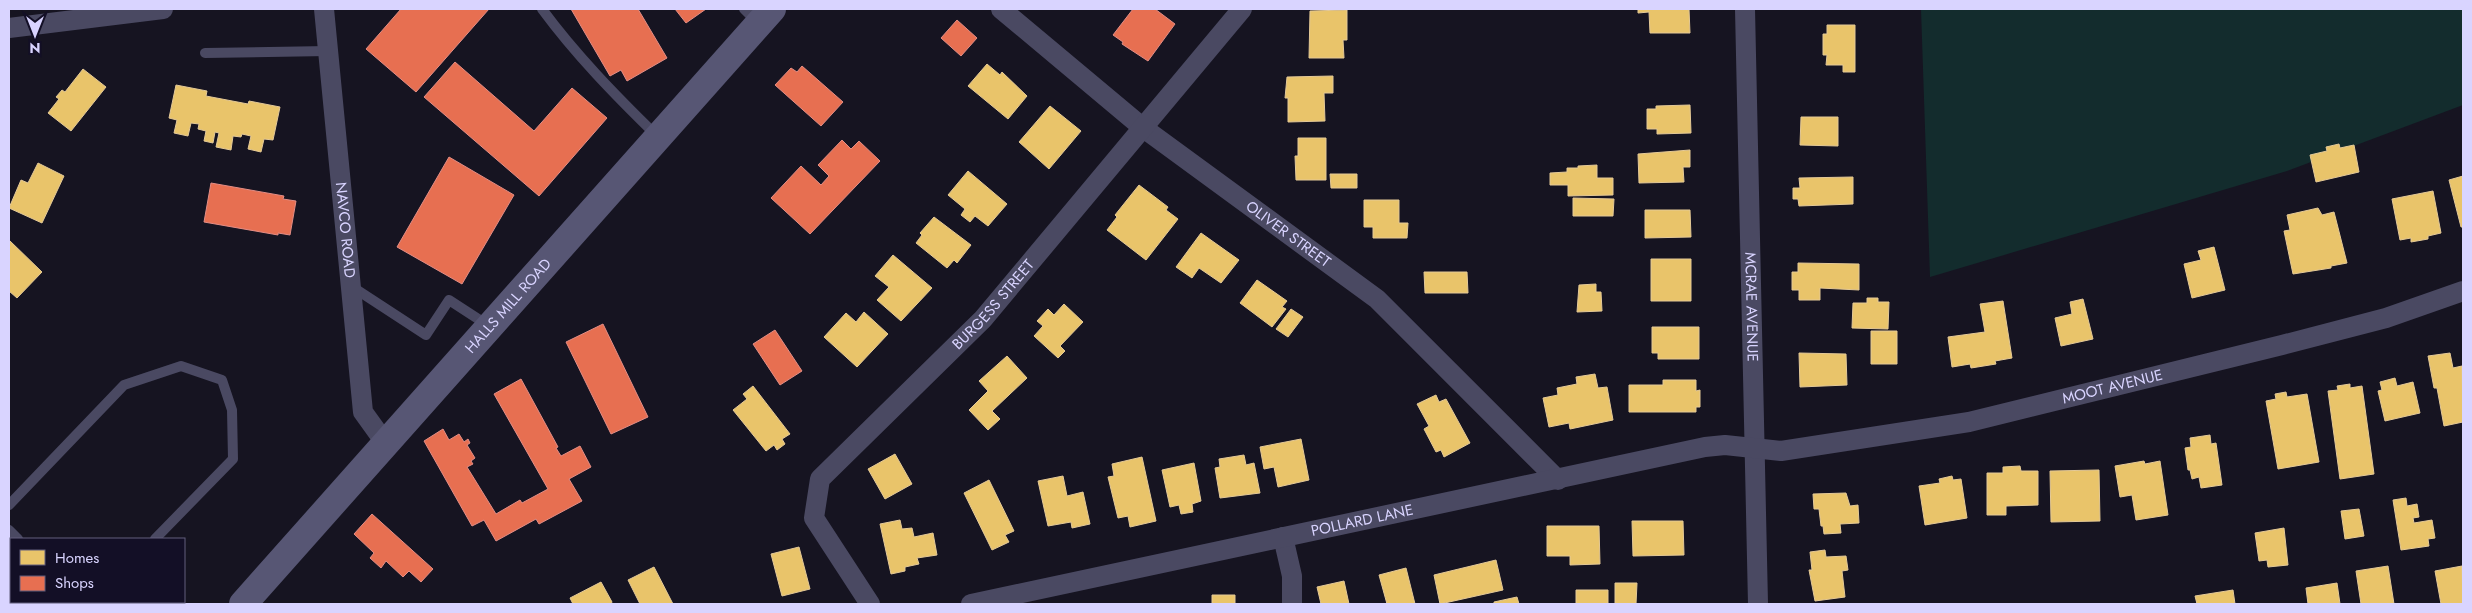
<svg xmlns="http://www.w3.org/2000/svg" width="2472" height="613" viewBox="0 0 2472 613" font-family="Jost,sans-serif">
<style>
.green{fill:#132c2d}
.homes{fill:#e9c46a;stroke:#e4c997}
.shops{fill:#e76f51;stroke:#e38d85}
.lines{fill:none;stroke-linecap:round;stroke-linejoin:round}
.lane{stroke:#4a4962;stroke-width:10}
.street{stroke:#4a4962;stroke-width:20}
.secondary{stroke:#575674;stroke-width:28}
.labels{text-anchor:middle;dominant-baseline:central;stroke-width:5;stroke-linejoin:round;paint-order:stroke}
.street-label{font-size:15px;fill:#d9d4ff;stroke:#130f26}
</style>
<rect width="100%" height="100%" fill="#161421"/>
<path class="green" d="M1921,9H2463V105L2287,171L1930,277Z"/>
<path class="homes" d="M1638,9H1689L1690,33H1650L1649,12L1638,13Z
M1347,10V40H1343L1344,58H1309L1310,11Z
M1827,25H1855V72H1843V65H1826L1827,55H1823V34H1827Z
M987,64L1000,75L1002,72L1027,96L1008,119L968,86Z
M83,69L106,87L71,131L48,113L59,99L56,97L62,90L65,92Z
M1333,76V93H1324L1325,121L1288,122V98H1285L1287,77Z
M176,85L207,91L206,96L248,104L249,101L280,107L273,140L264,139L261,152L248,149L251,136L242,134L241,137L233,136L231,150L216,147L219,133L215,132L213,143L204,141L206,131L198,129L199,124L191,123L188,136L174,133L177,120L169,118Z
M1690,105L1691,133L1657,134V129H1647V109H1656V106Z
M1050,106L1081,131L1049,169L1019,142Z
M1801,117H1838V146L1800,145Z
M1298,138H1326V180H1296L1295,156H1298Z
M2339,144L2340,148L2354,145L2359,172L2316,182L2310,155L2327,151L2326,147Z
M1690,150V167H1683L1684,182L1639,183L1638,154Z
M38,163L64,176L42,223L9,208L21,180L28,183Z
M1597,165V178H1613V195L1568,196V185H1550V173L1567,172V168H1578V166Z
M968,171L1007,204L988,226L975,216L970,222L961,215L965,209L948,195Z
M1330,174H1357V188H1331Z
M2463,176V227H2461L2449,180Z
M1853,177V204L1799,206L1798,199H1793V188H1800L1799,178Z
M1139,185L1168,207L1166,210L1178,219L1146,260L1107,230L1117,217L1115,215Z
M2433,191L2441,233L2428,236V239L2411,242V238L2400,240L2392,199Z
M1573,198L1614,199L1613,216H1573Z
M1364,200H1399V223H1408L1407,238H1373V227H1364Z
M2318,208L2322,215L2334,212L2347,263L2331,266V268L2293,274L2284,231L2290,230L2287,215Z
M1645,210H1690L1691,237L1645,238Z
M934,217L971,245L957,263L954,260L947,268L916,243L922,235L920,233Z
M1201,233L1239,260L1221,283L1199,268L1192,278L1176,267Z
M9,240L42,272L17,298L9,291Z
M2214,247L2225,290L2192,298L2184,264L2201,260L2198,251Z
M893,255L932,288L901,321L877,300L889,287L875,276Z
M1651,259H1691V301H1651Z
M1798,263L1859,264V290L1820,288V300H1799V290H1792V272H1798Z
M1424,272H1467L1468,293H1425Z
M1257,280L1287,301L1282,307L1286,309L1272,327L1240,303Z
M1596,284V292H1601L1602,311L1577,312L1579,285Z
M1867,298H1878V302H1889L1888,329L1852,328L1853,303H1867Z
M2083,299L2093,339L2061,346L2055,318L2072,314L2070,302Z
M2003,301L2012,358L1995,361L1996,364L1971,368L1970,364L1952,367L1948,337L1985,332L1980,304Z
M1064,304L1083,322L1060,346L1065,351L1058,358L1034,336L1043,326L1037,321L1048,309L1054,315Z
M1291,309L1303,317L1288,337L1276,329Z
M864,312L888,334L857,367L824,337L846,313L856,322Z
M1652,327H1699V359H1658V353H1652Z
M1871,331H1897V364H1871Z
M1799,353L1846,354L1847,385L1800,387Z
M2450,353L2453,368L2462,366L2463,422L2444,426L2437,388H2434L2428,356Z
M1007,356L1027,378L992,411L1000,419L988,430L969,410L988,391L979,381Z
M1595,374L1598,388L1607,387L1613,420L1570,429L1569,423L1549,427L1543,398L1558,395L1557,388L1577,384L1576,377Z
M2395,378L2397,386L2413,382L2420,413L2385,421L2378,391L2382,390L2380,382Z
M1663,380H1696V391L1700,390V407H1696V412H1629V385H1663Z
M2350,384V388L2362,386L2374,474L2340,479L2328,391L2338,390L2337,386Z
M753,386L790,434L782,439L785,444L777,450L774,445L766,451L733,410L747,399L743,394Z
M2286,392L2287,397L2307,394L2319,462L2278,469L2266,401L2276,399L2275,394Z
M1436,395L1439,402L1446,399L1470,443L1444,457L1441,450L1436,452L1424,429L1429,426L1417,404Z
M2210,435L2211,444L2216,443L2222,485L2201,488L2199,477L2192,479L2190,470H2188L2185,448L2191,447L2190,438Z
M1301,439L1309,480L1278,487L1274,467L1264,469L1260,447Z
M895,454L912,484L885,499L868,469Z
M1244,455L1246,465L1254,463L1260,493L1220,498L1215,468L1220,467L1219,459Z
M1142,457L1156,521L1130,527L1128,516L1118,518L1108,477L1114,476L1112,464Z
M2144,461L2145,464L2160,461L2168,515L2136,520L2132,495L2120,497L2115,466Z
M1194,463L1201,501L1192,504L1193,512L1181,514L1179,505L1170,507L1162,470Z
M2020,466L2021,471H2038V505L2006,506V515H1987V473H2003V467Z
M2099,470L2100,521L2051,522L2050,471Z
M1063,476L1067,496L1083,492L1090,524L1072,528L1071,522L1048,526L1038,481Z
M1952,476L1953,480L1961,479L1967,518L1925,525L1919,486L1940,483L1939,479Z
M989,480L1014,531L1005,535L1009,542L992,550L964,493Z
M1846,493L1850,506L1858,505L1859,523L1840,524L1841,533L1824,534L1823,526H1821L1819,509H1814L1813,494Z
M2406,498L2407,506L2417,504L2419,517L2413,518L2414,523L2432,520L2435,538L2428,539L2429,546L2401,550L2393,500Z
M2359,509L2364,536L2345,539L2341,511Z
M900,520L902,529L912,528L914,537L933,533L937,555L917,558L919,564L905,567V571L891,574L880,524Z
M1632,521H1683L1684,555L1633,556Z
M1547,526H1599L1600,564L1570,565V556H1547Z
M2284,528L2288,565L2268,567L2267,560L2259,561L2255,533Z
M799,547L810,589L782,596L771,554Z
M1825,550L1826,557L1846,556L1848,570L1842,571L1845,597L1815,601L1809,570H1812L1810,552Z
M1496,560L1503,590L1440,604L1434,575Z
M2388,566L2394,604H2361L2356,571Z
M2462,566L2463,604H2441L2435,571Z
M654,567L673,604H640L628,580Z
M1406,568L1415,604H1387L1379,575Z
M1344,581L1349,604H1321L1317,587Z
M601,582L612,602L611,604H573L570,598Z
M1615,583H1637L1636,604H1615Z
M2337,583L2340,604H2308L2306,588Z
M1576,590H1608V604H1576Z
M2233,590L2235,604H2197L2195,596Z
M1212,595H1235V604H1212Z
M1517,597L1519,604H1494V602Z"/>
<path class="shops" d="M401,9H489L416,92L366,49Z
M571,9H638L667,58L627,81L621,70L610,76Z
M675,9H706L686,23Z
M1133,9H1155L1175,24L1148,61L1122,44L1123,42L1113,35Z
M957,20L977,38L961,56L941,38Z
M455,62L534,131L572,88L607,118L539,196L424,97Z
M802,66L843,102L821,126L775,85L791,68L797,72Z
M842,140L851,149L859,141L880,161L810,234L771,198L801,166L821,185L829,176L818,165Z
M449,157L514,195L462,284L397,247Z
M211,183L284,196L283,199L296,201L290,235L278,233V235L204,222Z
M603,324L648,417L611,434L566,342Z
M775,330L802,371L780,385L753,344Z
M521,379L558,447L556,448L561,456L580,446L591,467L569,479L582,501L539,524L536,519L496,541L484,520L472,526L424,441L443,429L449,440L459,434L464,442L468,439L470,443L467,445L475,458L471,461L473,464L467,467L496,514L520,500L522,503L548,489L494,394Z
M372,514L433,569L421,582L409,571L403,577L386,561L381,568L370,558L374,553L354,534Z
M9,559L11,561V602H55L58,604H9Z"/>
<g class="lines">
<path class="lane" d="M542,9C576,55 615,95 657,136
M744,9L758,23
M205,53L328,51
M351,286L426,335L449,300L489,326
M9,505L124,385L181,366L222,380L232,410L233,459L155,539
M9,530L18,539
M83,602L86,604"/>
<g class="street">
<path id="s1" d="M324,9L363,412L386,444"/>
<path id="s2" d="M1001,9L1142,127L1377,299L1558,480"/>
<path id="s3" d="M1745,9L1758,604"/>
<path d="M9,28L163,9"/>
<path d="M1283,537L1292,576V604"/>
<path id="s4" d="M870,604L814,518L820,479L983,319L1242,9"/>
<path id="s5" d="M971,604L1705,447L1725,445L1781,451L1969,422L2282,345L2386,318L2463,291"/>
</g>
<path class="secondary" id="s6" d="M243,604L772,9"/>
</g>
<g class="labels">
<g class="street-label">
<text stroke="none"><textPath href="#s1" startOffset="222">NAVCO ROAD</textPath></text>
<text stroke="none"><textPath href="#s2" startOffset="365">OLIVER STREET</textPath></text>
<text stroke="none"><textPath href="#s4" startOffset="388">BURGESS STREET</textPath></text>
<text stroke="none"><textPath href="#s3" startOffset="298">MCRAE AVENUE</textPath></text>
<text stroke="none"><textPath href="#s6" startOffset="399">HALLS MILL ROAD</textPath></text>
<text stroke="none"><textPath href="#s5" startOffset="1165">MOOT AVENUE</textPath></text>
<text stroke="none"><textPath href="#s5" startOffset="400">POLLARD LANE</textPath></text>
</g>
</g>
<rect width="2472" height="613" fill="none" stroke="#d9d4ff" stroke-width="20"/>
<rect x="10" y="538" width="175" height="65" fill="#130f26" stroke="#625e7d"/>
<rect x="20" y="550" width="25" height="15" fill="#e9c46a" stroke="#625e7d"/>
<text x="55" y="563" font-size="15" fill="#d9d4ff">Homes</text>
<rect x="20" y="576" width="25" height="15" fill="#e76f51" stroke="#625e7d"/>
<text x="55" y="588" font-size="15" fill="#d9d4ff">Shops</text>
<g transform="translate(35 35) rotate(180)" stroke="#130f26" stroke-width="4" paint-order="stroke">
<path d="M0-4L9 19L0 12L-9 19Z" fill="#d9d4ff"/>
<text y="-8" font-size="14" font-weight="bold" text-anchor="middle" fill="#d9d4ff">N</text>
</g>
</svg>
